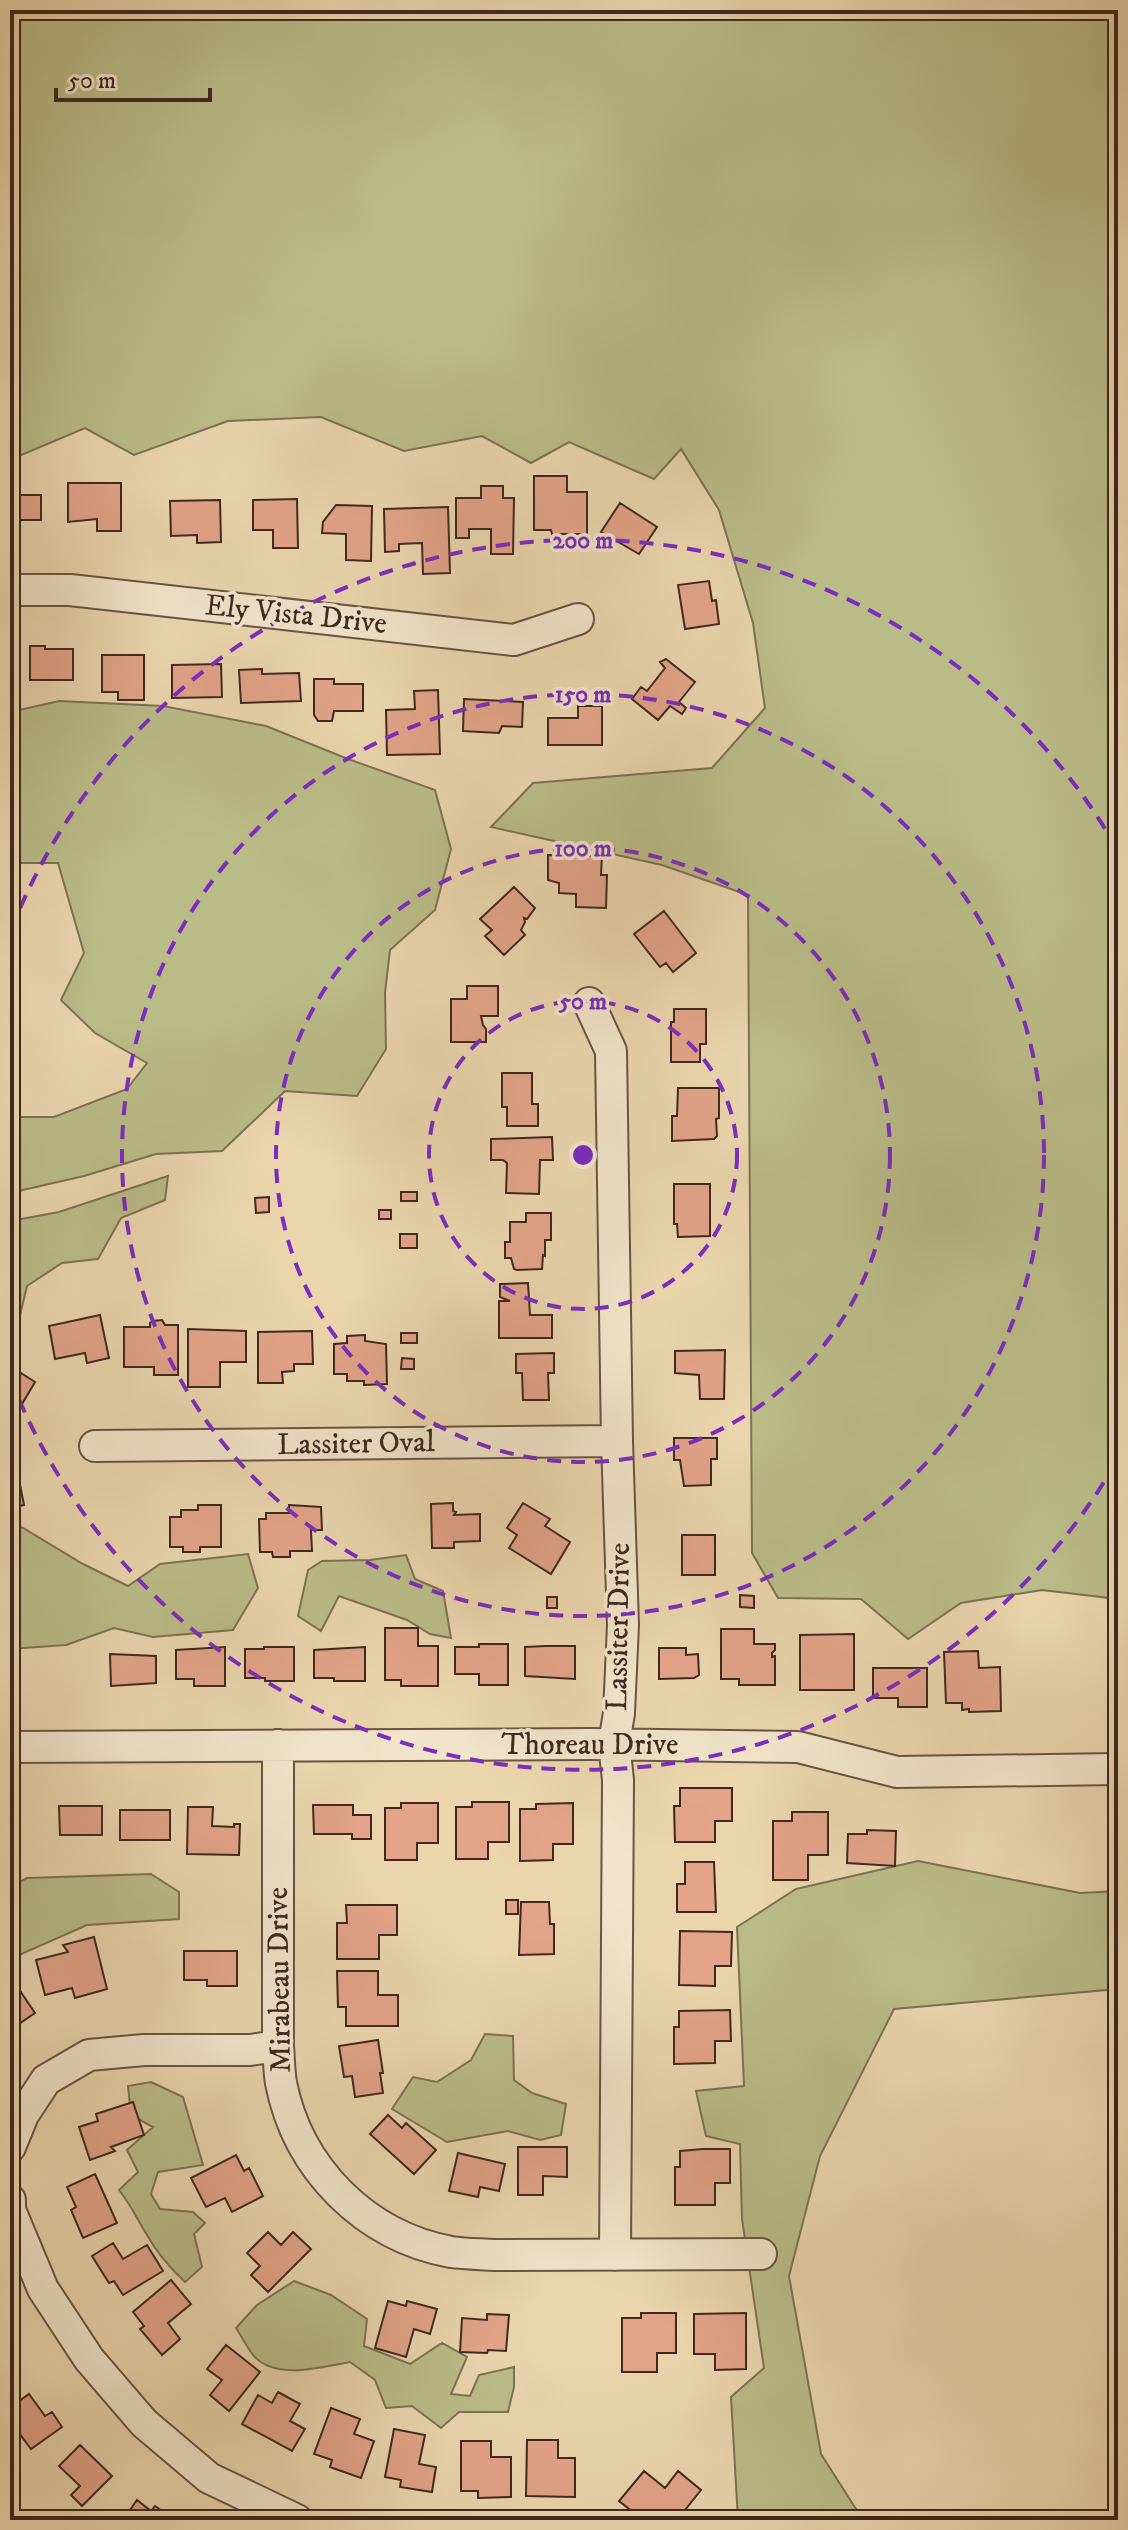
<svg xmlns="http://www.w3.org/2000/svg" width="1128" height="2530" viewBox="0 0 1128 2530" font-family="'IM FELL DW Pica',serif">
<style>
.green{fill:#babc88;stroke:#7c7254;stroke-width:2}
.building{fill:#e2a388;stroke:#3e2821;stroke-width:2}
.lines{fill:none;stroke-linecap:round;stroke-linejoin:round}
.minor-casing{stroke:#695344;stroke-width:34}
.minor{stroke:#f1e4ca;stroke-width:30}
.ring{fill:none;stroke:#7b2cbf;stroke-width:4;stroke-dasharray:14 10}
.labels{text-anchor:middle;dominant-baseline:central;stroke-width:7;stroke-linejoin:round;paint-order:stroke}
.street-label{font-size:30px;fill:#3e2821;stroke:#f1e4ca}
.centre{fill:#7b2cbf;stroke:#f1e4ca;stroke-width:4}
.ring-label{font-size:24px;text-anchor:middle;font-weight:bold;fill:#7b2cbf;stroke:#f1e4ca;stroke-width:7;stroke-linejoin:round;paint-order:stroke}
</style>
<rect width="100%" height="100%" fill="#ead5ad"/>
<filter id="stains"><feTurbulence type="fractalNoise" baseFrequency=".0025" numOctaves="4"/><feColorMatrix values="0 0 0 0 .2 0 0 0 0 .09 0 0 0 0 .02 0 0 0 .5 -.17"/></filter>
<radialGradient id="worn" r=".72"><stop offset=".6" stop-color="#630" stop-opacity="0"/><stop offset="1" stop-color="#630" stop-opacity=".3"/></radialGradient>
<path class="green" d="M10,10H1118V1599L1042,1590L961,1603L908,1639L861,1599L778,1598L752,1553L748,895L662,865L491,827L533,783L712,768L765,708L753,623L719,510L681,449L654,479L569,442L531,463L482,436L404,451L321,417L228,421L134,455L85,428L19,456L10,454Z
M59,701L163,706L266,726L348,759L435,790L451,849L435,910L390,950L385,993L386,1049L357,1096L285,1091L222,1151L156,1154L84,1176L10,1193V1117H54L127,1089L147,1063L95,1033L61,1000L84,953L58,863H10V712Z
M168,1176L165,1200L121,1218L98,1259L62,1263L27,1286L20,1315L10,1319V1221L59,1212Z
M10,1523L23,1528L83,1564L128,1586L160,1564L248,1554L258,1588L233,1630L153,1637L114,1628L66,1645L10,1649Z
M406,1555L415,1579L443,1591L451,1638L430,1634L407,1620L339,1596L321,1631L298,1616L308,1570L322,1561L370,1560Z
M918,1861L1080,1893L1118,1891V1989L894,2009L820,2156L789,2276L821,2454L863,2520H738L731,2397L764,2368L742,2219L740,2144L706,2136L696,2091L744,2086L737,1927L796,1889Z
M151,1874L179,1892V1919L87,1925L10,1959V1887L27,1878Z
M485,2034L513,2036L514,2080L532,2093L566,2104L561,2135L540,2140L508,2131L447,2142L392,2109L413,2077L437,2082L471,2060Z
M151,2082L183,2097L203,2165L158,2172L151,2194L160,2209L193,2212L205,2223L194,2234L202,2267L185,2282C170,2268 157,2253 147,2235C137,2219 131,2205 119,2190L138,2172L127,2150L153,2127L131,2115L128,2086Z
M294,2281L331,2295L367,2319L364,2346L410,2364L442,2343L467,2357L451,2394L470,2396L479,2375L514,2367V2387L508,2412H459L441,2428L412,2406L386,2408L375,2380L350,2362C321,2367 275,2381 253,2355C247,2347 242,2337 236,2328L257,2305Z"/>
<path class="building" d="M534,476H567V492H587V534H552L551,530H534Z
M68,483H121V531H97V519L68,522Z
M481,486H503V498H514L513,554H491V529H469V538H456V498H481Z
M10,495H41V520H10Z
M297,499L298,548H273V530H253V500Z
M220,500L221,542L197,543V535L171,536L170,501Z
M620,503L657,527L639,554L601,532Z
M336,505L372,506L371,561L346,560V534L322,533L323,522Z
M448,507L450,573L423,574L422,543L399,544V551L385,552L384,509Z
M709,581L712,601L716,600L719,624L685,629L678,585Z
M15,645L17,700H10V646Z
M30,646H45V649H73V680H30Z
M102,655H144V700H118V692H102Z
M666,659L695,682L679,702L686,708L682,714L670,706L658,720L632,699L641,687L647,691L665,668L660,662Z
M221,664L222,697L172,698V665Z
M262,669V674L299,673L301,701L241,703L239,670Z
M314,679H334V684H363V711H334L332,721H318L314,715Z
M438,690L440,754L387,755L386,710L415,709L414,691Z
M464,699L523,702L522,727L502,726L499,733L463,731Z
M578,706H602V745H548V718H578Z
M548,855L602,856L601,875H607L606,908L576,907V894L559,893V883L548,880Z
M514,887L535,908L527,919L524,918L525,922L521,930L525,935L504,955L485,936L492,930L480,919Z
M664,911L696,953L673,972L666,963L660,967L634,934Z
M467,986H498V1016H481L483,1025L486,1029V1042H451V999H467Z
M674,1009H706V1044H700V1062H671V1022H674Z
M502,1073H532V1104H538V1126H507V1107H502Z
M678,1088H719V1118L716,1119L717,1136L714,1139L672,1141V1116H677Z
M552,1137L553,1160H540L539,1194L506,1193L507,1163L503,1160H491V1139Z
M674,1184H710V1236L678,1237L677,1224H674Z
M401,1192H417V1201H401Z
M269,1197V1212L256,1213L255,1198Z
M379,1210H391V1219H379Z
M526,1213H551V1240H545V1256L543,1255L542,1269L517,1270L514,1269L511,1258H505V1242H510V1222H526Z
M400,1234H417V1248H400Z
M528,1283L530,1315H552V1338H499V1301H510L500,1297V1284Z
M100,1315L109,1358L87,1363L85,1353L55,1359L49,1326Z
M162,1320L165,1325H178V1375H154V1367H124V1327H150V1323L153,1321Z
M188,1329L246,1331V1362H220V1387H188Z
M312,1331L313,1364H294V1371L282,1372L283,1383H258V1332Z
M401,1333H417V1343H401Z
M365,1335V1341L386,1344L387,1384L364,1385V1381H347V1374H334V1344L347,1343V1336Z
M725,1350L724,1399H700L699,1375L675,1373V1351Z
M554,1353V1373H548L549,1400H523L522,1373H516V1354Z
M402,1358L414,1359V1369H401Z
M10,1366L35,1382L22,1404L12,1398L10,1401Z
M674,1438H717V1459H711V1485L684,1486L680,1460H674Z
M16,1465L24,1505L10,1508V1466Z
M453,1503V1511L456,1512L454,1515L480,1514V1541L454,1542V1548H432L431,1504Z
M523,1503L550,1519L545,1526L570,1542L551,1574L509,1548L517,1535L507,1528Z
M198,1505H221V1547H200V1552H183V1547H170V1517H181V1510H198Z
M289,1505L321,1507L322,1530H311L312,1551H290V1557H273L272,1552H260L259,1519H266V1513H289Z
M682,1535H715V1575H682Z
M740,1595L754,1596V1608L740,1607Z
M547,1597H557V1608H547Z
M385,1628H418V1646H438V1686H401V1680H385Z
M721,1629H754V1644H775V1650L772,1653V1657L775,1656V1685H739V1679H721Z
M854,1634V1690H800V1635Z
M479,1644H508V1685H479V1674H455V1647H479Z
M546,1646H575V1679L525,1676V1647Z
M225,1647V1686H194V1679H176V1650Z
M264,1647H294V1681H265V1678H245V1649H264Z
M365,1647V1681H334V1678H314V1650Z
M659,1648H686V1655L698,1654L699,1675L694,1678L659,1679Z
M978,1651L979,1668L1000,1667L1001,1711L969,1712V1709L962,1710V1703H946L944,1652Z
M110,1654L156,1656V1683L111,1686Z
M873,1668H927V1707H898V1698H873Z
M680,1788H732V1821H715V1842H675L674,1806H680Z
M472,1802H509V1842H488V1859H456V1807H472Z
M401,1803H438V1843H417V1860H385V1808H401Z
M573,1803V1844H553V1860L520,1861V1809H536V1804Z
M313,1805H353V1815H371V1839H352V1834H314Z
M59,1806H102V1835H60Z
M188,1807H213L212,1826L234,1827V1824H240L239,1855L187,1854Z
M120,1810H170V1840H120Z
M792,1812H828V1855H808V1880H773V1821H792Z
M867,1830L896,1831L895,1866L847,1863L848,1834H867Z
M685,1862H714L716,1912H677V1884H685Z
M506,1900H518V1914H506Z
M521,1902H549L550,1924H554V1954L519,1955Z
M346,1905H397V1935H379V1959H337V1923H347Z
M680,1931L732,1932L731,1966H715V1986L679,1985Z
M94,1937L107,1989L75,1998L72,1988L45,1995L36,1960L68,1952L63,1945Z
M184,1951H237V1986H207V1980H184Z
M337,1971H378V1995H398V2026H346V2007H338Z
M10,1976L35,2013L10,2030Z
M730,2010L731,2041H715V2063L674,2064V2027H679V2011Z
M378,2040L383,2073H380L383,2093L355,2097L352,2076L344,2077L339,2046Z
M133,2102L144,2135L111,2147L115,2151L90,2160L79,2127L98,2121L96,2114Z
M388,2115L402,2128L406,2123L436,2150L414,2174L370,2134Z
M518,2147H567V2177L543,2176V2195H518Z
M703,2149H730V2183H715V2205H675V2167H680V2151Z
M458,2153L505,2164L499,2191L480,2187L478,2197L449,2191Z
M236,2155L244,2171L249,2168L263,2196L232,2212L225,2198L206,2207L191,2178Z
M95,2174L117,2223L83,2238L71,2210L76,2207L67,2187Z
M268,2232L281,2245L293,2232L311,2249L268,2292L251,2275L260,2266L247,2253Z
M113,2243L123,2259L147,2245L163,2271L123,2295L114,2281L109,2283L92,2256Z
M171,2280L191,2304L168,2323L180,2339L162,2355L140,2329L144,2326L133,2312Z
M388,2301L406,2306L407,2301L437,2309L430,2334L414,2329L406,2357L375,2348Z
M641,2313H676V2353H657V2372H622V2318H641Z
M746,2313V2369L715,2370V2354H694V2314Z
M487,2314L509,2315L506,2351L488,2350L487,2353L460,2352L462,2318L487,2320Z
M226,2345L260,2372L229,2411L210,2395L222,2380L207,2369Z
M278,2392L300,2404L290,2421L305,2429L292,2451L242,2424L258,2395L272,2403Z
M29,2394L45,2416L52,2412L62,2427L31,2449L10,2421V2408Z
M331,2408L360,2419L354,2434L374,2441L361,2478L330,2467L332,2460L314,2454Z
M394,2429L425,2435L419,2464L436,2467L432,2492L400,2487L401,2480L385,2477Z
M527,2440H558V2458H575V2497L526,2496Z
M461,2441H491V2457H511V2497L478,2498V2491H461Z
M80,2445L112,2476L82,2506L71,2495L80,2486L59,2466Z
M644,2471L665,2488L678,2471L701,2490L677,2520H657L654,2518L653,2520H643L619,2501Z
M137,2500L151,2511L155,2506L175,2520H123Z"/>
<g class="lines">
<defs>
<path id="minor" d="M10,590H70L514,640L578,619
M589,1003L611,1051L617,1441L623,1625L619,1713L614,1744L618,1780L615,2255
M95,1446L617,1441
M278,1745V2046C279,2058 279,2071 281,2083C298,2169 365,2236 451,2252C465,2254 480,2254 495,2255L761,2254
M10,1747L591,1744L798,1747L897,1772L1118,1769
M10,2147L23,2115L46,2080L89,2055L144,2050H250L278,2046
M10,2200V2210L43,2289L89,2359L144,2423L209,2478L297,2520"/>
</defs>
<use href="#minor" class="minor-casing"/>
<use href="#minor" class="minor"/>
</g>
<g class="ring">
<circle cx="583" cy="1155" r="154"/>
<circle cx="583" cy="1155" r="307"/>
<circle cx="583" cy="1155" r="461"/>
<path d="M1116 1462A615 615 0 0 1 11 1380M11 930A615 615 0 0 1 1116 847"/>
</g>
<g class="labels">
<g class="street-label">
<text transform="translate(296 615) rotate(6)">Ely Vista Drive</text>
<text transform="translate(356 1444) rotate(-1)">Lassiter Oval</text>
<text transform="translate(619 1627) rotate(-89)">Lassiter Drive</text>
<text x="590" y="1745">Thoreau Drive</text>
<text transform="translate(280 1980) rotate(-91)">Mirabeau Drive</text>
</g>
</g>
<circle cx="583" cy="1155" r="12" class="centre"/>
<g class="ring-label">
<text x="583" y="548">200 m</text>
<text x="583" y="702">150 m</text>
<text x="583" y="856">100 m</text>
<text x="583" y="1009">50 m</text>
</g>
<rect width="1128" height="2530" fill="none" stroke="#ead5ad" stroke-width="40"/>
<rect x="12" y="12" width="1104" height="2506" fill="none" stroke="#3e2821" stroke-width="4"/>
<rect x="20" y="20" width="1088" height="2490" fill="none" stroke="#3e2821" stroke-width="2"/>
<path d="M56 88v12h154v-12" fill="none" stroke="#3e2821" stroke-width="4"/>
<text x="68" y="88" font-size="24" fill="#3e2821" stroke="#f1e4ca" stroke-width="6" paint-order="stroke">50 m</text>
<rect width="100%" height="100%" filter="url(#stains)"/>
<rect width="100%" height="100%" fill="url(#worn)"/>
</svg>
